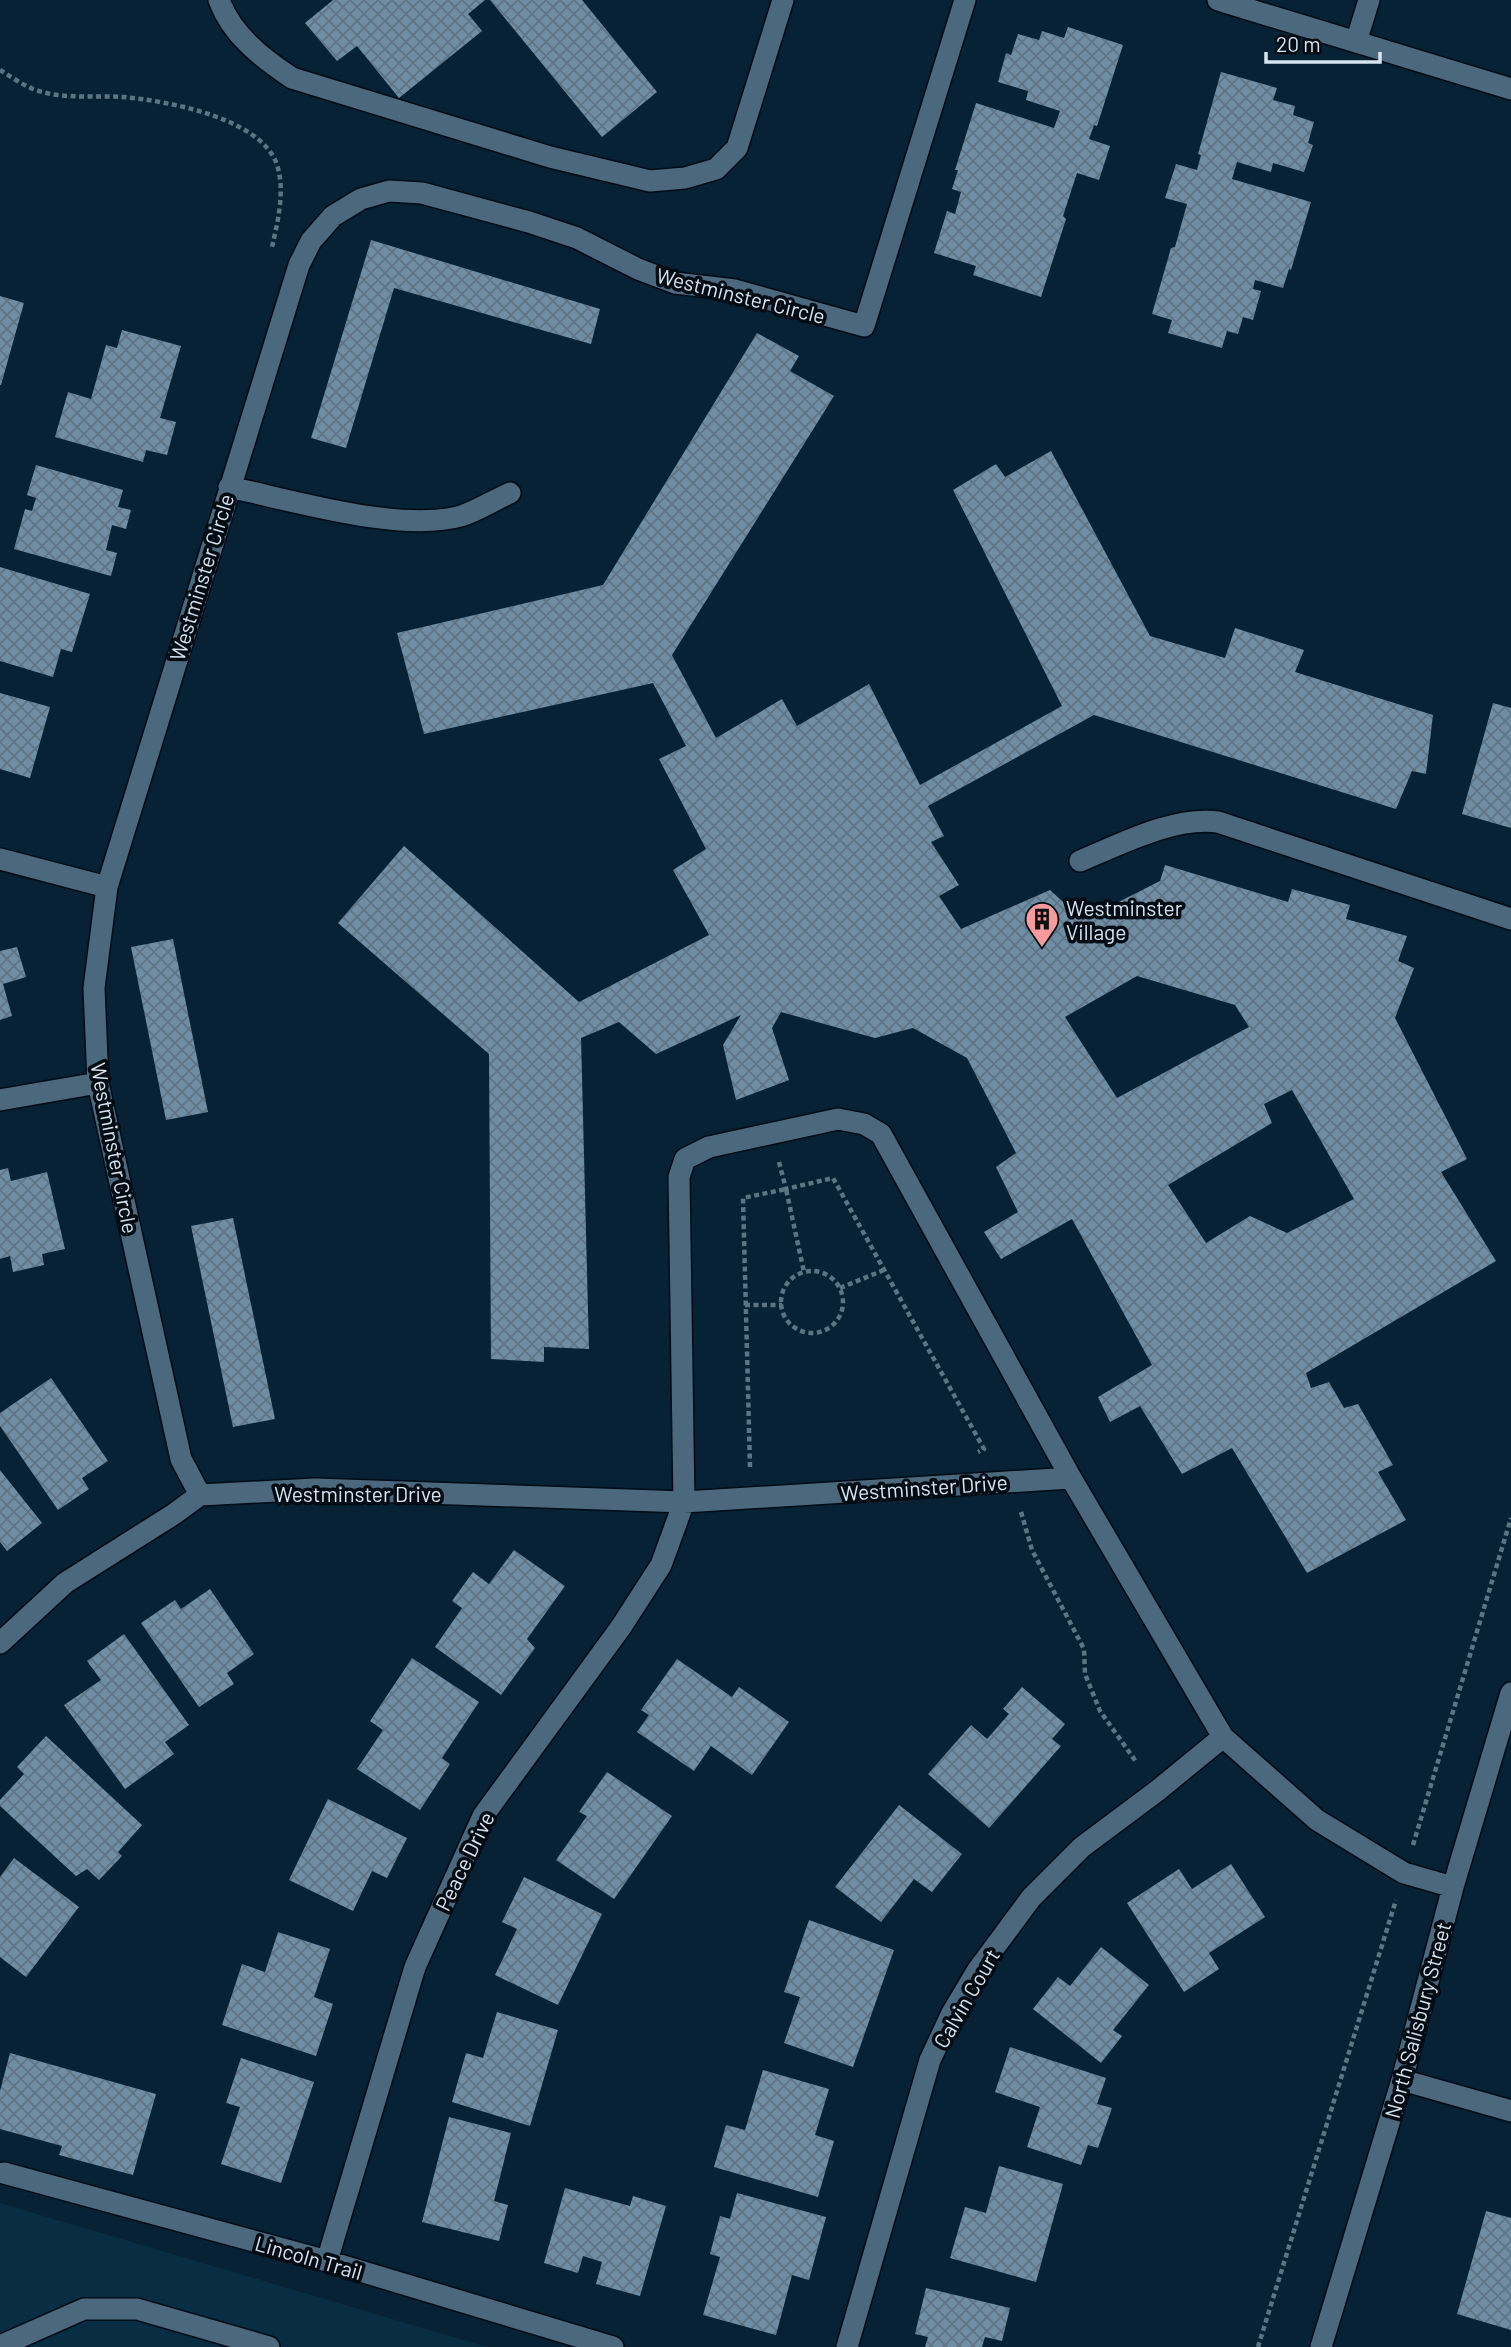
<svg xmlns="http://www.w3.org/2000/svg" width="1511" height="2347" viewBox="0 0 1511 2347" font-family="Barlow,sans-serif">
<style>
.built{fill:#092e44}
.building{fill:url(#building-cross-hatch);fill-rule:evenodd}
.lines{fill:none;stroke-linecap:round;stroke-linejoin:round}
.minor-casing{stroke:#000b17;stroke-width:24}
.path{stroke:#5d7483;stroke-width:4.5;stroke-dasharray:5 3.5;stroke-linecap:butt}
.minor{stroke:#4b687d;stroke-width:21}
.labels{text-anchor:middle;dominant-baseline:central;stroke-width:7;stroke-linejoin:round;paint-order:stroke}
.street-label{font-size:21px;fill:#d6e5f1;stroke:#020b12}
.poi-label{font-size:21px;fill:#d6e5f1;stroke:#020b12;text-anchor:start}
</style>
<defs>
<pattern id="building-cross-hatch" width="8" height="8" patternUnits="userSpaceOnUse" patternTransform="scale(1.75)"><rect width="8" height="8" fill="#6f8da3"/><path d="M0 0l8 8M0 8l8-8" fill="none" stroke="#5f7483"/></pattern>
</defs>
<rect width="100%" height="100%" fill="#062234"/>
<path class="built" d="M0,2203L487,2347H0Z"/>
<path class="building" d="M333,0H485L468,14L482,31L399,98L357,46L337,61L305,23Z
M490,0H582L657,92L602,137Z
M1068,27L1123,45L1097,126L1094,125L1089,139L1110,146L1099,180L1077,173L1063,216L1066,219L1041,297L973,275L976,266L934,253L947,211L955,214L961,192L952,189L958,170H955L976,103L1054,128L1060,111L1026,100L1028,91L998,82L1006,53L1011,55L1018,34L1039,40L1042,31L1064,38Z
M1221,72L1277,88L1273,100L1295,106L1293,115L1314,122L1308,143L1313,145L1304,172L1273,163L1271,172L1237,162L1232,179L1311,202L1291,270L1289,269L1283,288L1255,280L1253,289L1261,291L1253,320L1243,317L1238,334L1227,331L1222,348L1168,333L1172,320L1152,314L1171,248L1175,247L1187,204L1165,198L1176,164L1197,170L1201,155L1198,154Z
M371,240L600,309L591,344L394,288L346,448L311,438Z
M0,296L24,303L1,385H0Z
M122,330L181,346L160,418L176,422L167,455L146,450L143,462L55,437L68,392L91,399L106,345L117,348Z
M757,333L799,356L790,371L834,396L672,655L716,738L782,699L797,726L869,684L920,785L1062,706L953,490L996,464L1005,477L1051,451L1150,636L1225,658L1235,628L1304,650L1295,672L1433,715L1426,774L1412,771L1396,809L1094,715L928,806L944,836L931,842L959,885L939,896L961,929L1050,890L1083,920L1160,881L1165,865L1288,902L1292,889L1350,905L1346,919L1407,936L1398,961L1414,968L1395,1018L1467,1159L1441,1172L1496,1261L1306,1373L1311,1388L1329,1382L1344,1408L1358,1404L1393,1465L1378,1472L1406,1520L1307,1573L1232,1448L1182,1474L1140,1406L1110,1422L1098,1397L1152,1365L1072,1219L1001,1259L984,1232L1018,1212L996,1167L1016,1153L967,1058L913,1028L875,1038L781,1012L772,1028L789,1080L736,1100L723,1045L741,1015L656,1054L619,1022L581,1038L589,1349L544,1347V1362L491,1359L489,1054L338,923L404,846L579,1002L709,935L673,870L706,849L659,759L686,746L653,683L424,734L397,633L603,585ZM1137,976L1235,1005L1249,1027L1117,1098L1065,1017ZM1292,1090L1354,1199L1287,1233L1250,1216L1206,1243L1168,1185L1272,1123L1264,1104Z
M36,465L123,490L118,507L131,510L126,529L112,525L106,550L117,553L111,576L14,549L25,509L32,511L36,498L27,495Z
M0,567L90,594L72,652L61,649L53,677L0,661Z
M0,693L50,707L30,778L0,769Z
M1493,703L1511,708V828L1462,814Z
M173,939L208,1112L166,1120L131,947Z
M17,947L26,977L3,984L12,1016L0,1020V951Z
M8,1168L11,1181L47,1172L65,1249L42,1254L44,1265L13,1272L10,1256L0,1259V1170Z
M233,1218L275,1419L233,1427L191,1226Z
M51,1378L108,1461L82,1478L89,1489L58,1510L0,1426V1413Z
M0,1470L42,1523L7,1551L0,1542Z
M514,1550L565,1586L527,1639L535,1648L501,1695L435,1647L462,1608L452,1601L473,1572L489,1584Z
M210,1589L254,1654L227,1673L234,1684L199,1707L141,1623L175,1600L181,1609Z
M124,1634L189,1725L165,1742L174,1754L125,1789L64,1705L101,1680L87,1661Z
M412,1658L479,1702L442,1758L450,1764L420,1810L357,1769L383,1730L370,1721Z
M677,1659L732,1697L739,1687L789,1722L752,1775L711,1746L694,1771L637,1732L649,1715L641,1710Z
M1022,1687L1065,1724L1052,1739L1061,1746L989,1828L928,1774L971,1725L987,1739L1009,1714L1003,1709Z
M46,1736L142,1825L118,1852L122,1856L99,1880L87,1869L76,1876L0,1806V1800L24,1774L17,1767Z
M607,1772L672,1816L614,1899L556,1860L587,1816L579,1812Z
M328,1799L407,1838L387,1878L372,1871L353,1911L289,1880Z
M899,1805L962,1854L932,1892L914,1879L881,1922L835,1887Z
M14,1858L79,1907L26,1977L0,1957V1877Z
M1231,1864L1265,1917L1209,1953L1219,1969L1184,1992L1127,1903L1179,1869L1192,1889Z
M524,1877L602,1914L558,2005L495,1975L517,1929L502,1922Z
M809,1920L894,1950L853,2067L784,2043L800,1997L784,1992Z
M278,1932L330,1949L314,1997L333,2004L316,2056L222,2025L242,1964L265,1972Z
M1101,1947L1149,1985L1113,2030L1122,2036L1101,2063L1033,2009L1058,1977L1070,1986Z
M497,2012L558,2030L530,2126L452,2102L466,2053L483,2058Z
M1010,2047L1106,2078L1097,2104L1112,2108L1098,2148L1088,2145L1081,2165L1027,2147L1040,2107L995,2092Z
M10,2053L156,2094L133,2175L59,2155L62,2146L0,2129V2091Z
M241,2058L314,2082L281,2183L221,2164L240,2107L226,2103Z
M763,2070L829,2089L815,2135L834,2141L818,2197L714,2167L726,2125L745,2130Z
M449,2117L511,2133L494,2201L508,2205L499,2241L422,2222Z
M999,2166L1063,2184L1036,2282L950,2258L965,2207L986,2213Z
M565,2188L630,2206L633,2196L666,2206L640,2296L596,2284L602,2262L583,2256L578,2273L544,2263Z
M737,2193L826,2217L809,2280L792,2275L776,2335L703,2315L720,2257L710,2254L720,2216L730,2219Z
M1486,2211L1511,2218V2330L1457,2314Z
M926,2288L1010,2308L1002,2341L985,2337L982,2347H925L928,2337L915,2334Z"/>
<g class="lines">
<defs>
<path id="minor" d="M219,0C232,35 262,58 292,78L550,157L650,181L685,178L716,169L737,148L783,0
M1218,0L1511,89
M1356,42L1369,0
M229,487C291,500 400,533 461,516C477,511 494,500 510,493
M0,859L107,887
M1080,861C1121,844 1174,816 1218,822L1511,919
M0,1100L98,1083
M200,1495L181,1459L98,1083L94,988L107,887L299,265L311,241L333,216L361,199L389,191L422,193L529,222L577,238L638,269L675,283L735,290L864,326L965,0
M200,1495L315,1489L684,1502L1071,1478L1223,1737L1317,1820L1404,1873L1453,1887
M0,1643L65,1583L174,1514L200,1495
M1402,2080L1511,2111
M4,2173L327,2261L613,2347
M327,2261L415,1967L483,1816L621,1627L661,1565L684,1502L679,1177L685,1159L709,1147L838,1119L864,1124L881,1134L1071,1478
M0,2346L84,2309H137L269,2347
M847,2347L930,2060L952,2013L977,1971L1031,1898L1082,1847L1157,1791L1223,1737
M1321,2347L1402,2080L1453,1887L1511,1693"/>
</defs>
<use href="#minor" class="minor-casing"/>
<path class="path" d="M0,70C10,76 21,84 33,89C61,100 94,95 123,97C167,101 257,117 276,162C286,188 278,221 272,247
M779,1162L786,1189L833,1178L984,1449L978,1452
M781 1302a31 31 0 1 1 62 0a31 31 0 1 1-62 0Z
M840,1288L884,1270
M745,1305H782
M750,1467L743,1198L786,1189L804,1272
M1021,1512L1032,1550L1084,1649L1085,1674L1100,1711L1137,1763
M1413,1845L1511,1518
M1258,2347L1396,1900"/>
<use href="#minor" class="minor"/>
</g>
<defs>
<symbol id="building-pin" viewBox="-11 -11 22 30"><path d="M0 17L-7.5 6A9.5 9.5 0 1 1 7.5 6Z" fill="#f59b9b" stroke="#020b12"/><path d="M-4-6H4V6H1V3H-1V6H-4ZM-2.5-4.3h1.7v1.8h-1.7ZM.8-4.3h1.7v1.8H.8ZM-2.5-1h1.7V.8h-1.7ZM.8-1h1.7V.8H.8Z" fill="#111"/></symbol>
</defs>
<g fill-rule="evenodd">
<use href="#building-pin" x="1023" y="900" width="38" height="52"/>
</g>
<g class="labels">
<g class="street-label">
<text transform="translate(741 295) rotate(14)">Westminster Circle</text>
<text transform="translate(201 577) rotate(-73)">Westminster Circle</text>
<text transform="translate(115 1148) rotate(79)">Westminster Circle</text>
<text transform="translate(924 1487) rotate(-4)">Westminster Drive</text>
<text x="358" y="1493">Westminster Drive</text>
<text transform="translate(464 1861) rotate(-64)">Peace Drive</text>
<text transform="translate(966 1998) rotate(-60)">Calvin Court</text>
<text transform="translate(1417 2020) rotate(-75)">North Salisbury Street</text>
<text transform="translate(309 2257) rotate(16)">Lincoln Trail</text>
</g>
<g class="poi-label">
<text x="1066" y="907">Westminster<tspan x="1066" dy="24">Village</tspan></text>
</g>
</g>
<path d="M1266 52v10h114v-10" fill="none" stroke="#d6e5f1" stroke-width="3.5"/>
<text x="1276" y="52" font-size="21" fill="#d6e5f1" stroke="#020b12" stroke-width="5" paint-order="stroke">20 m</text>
</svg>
